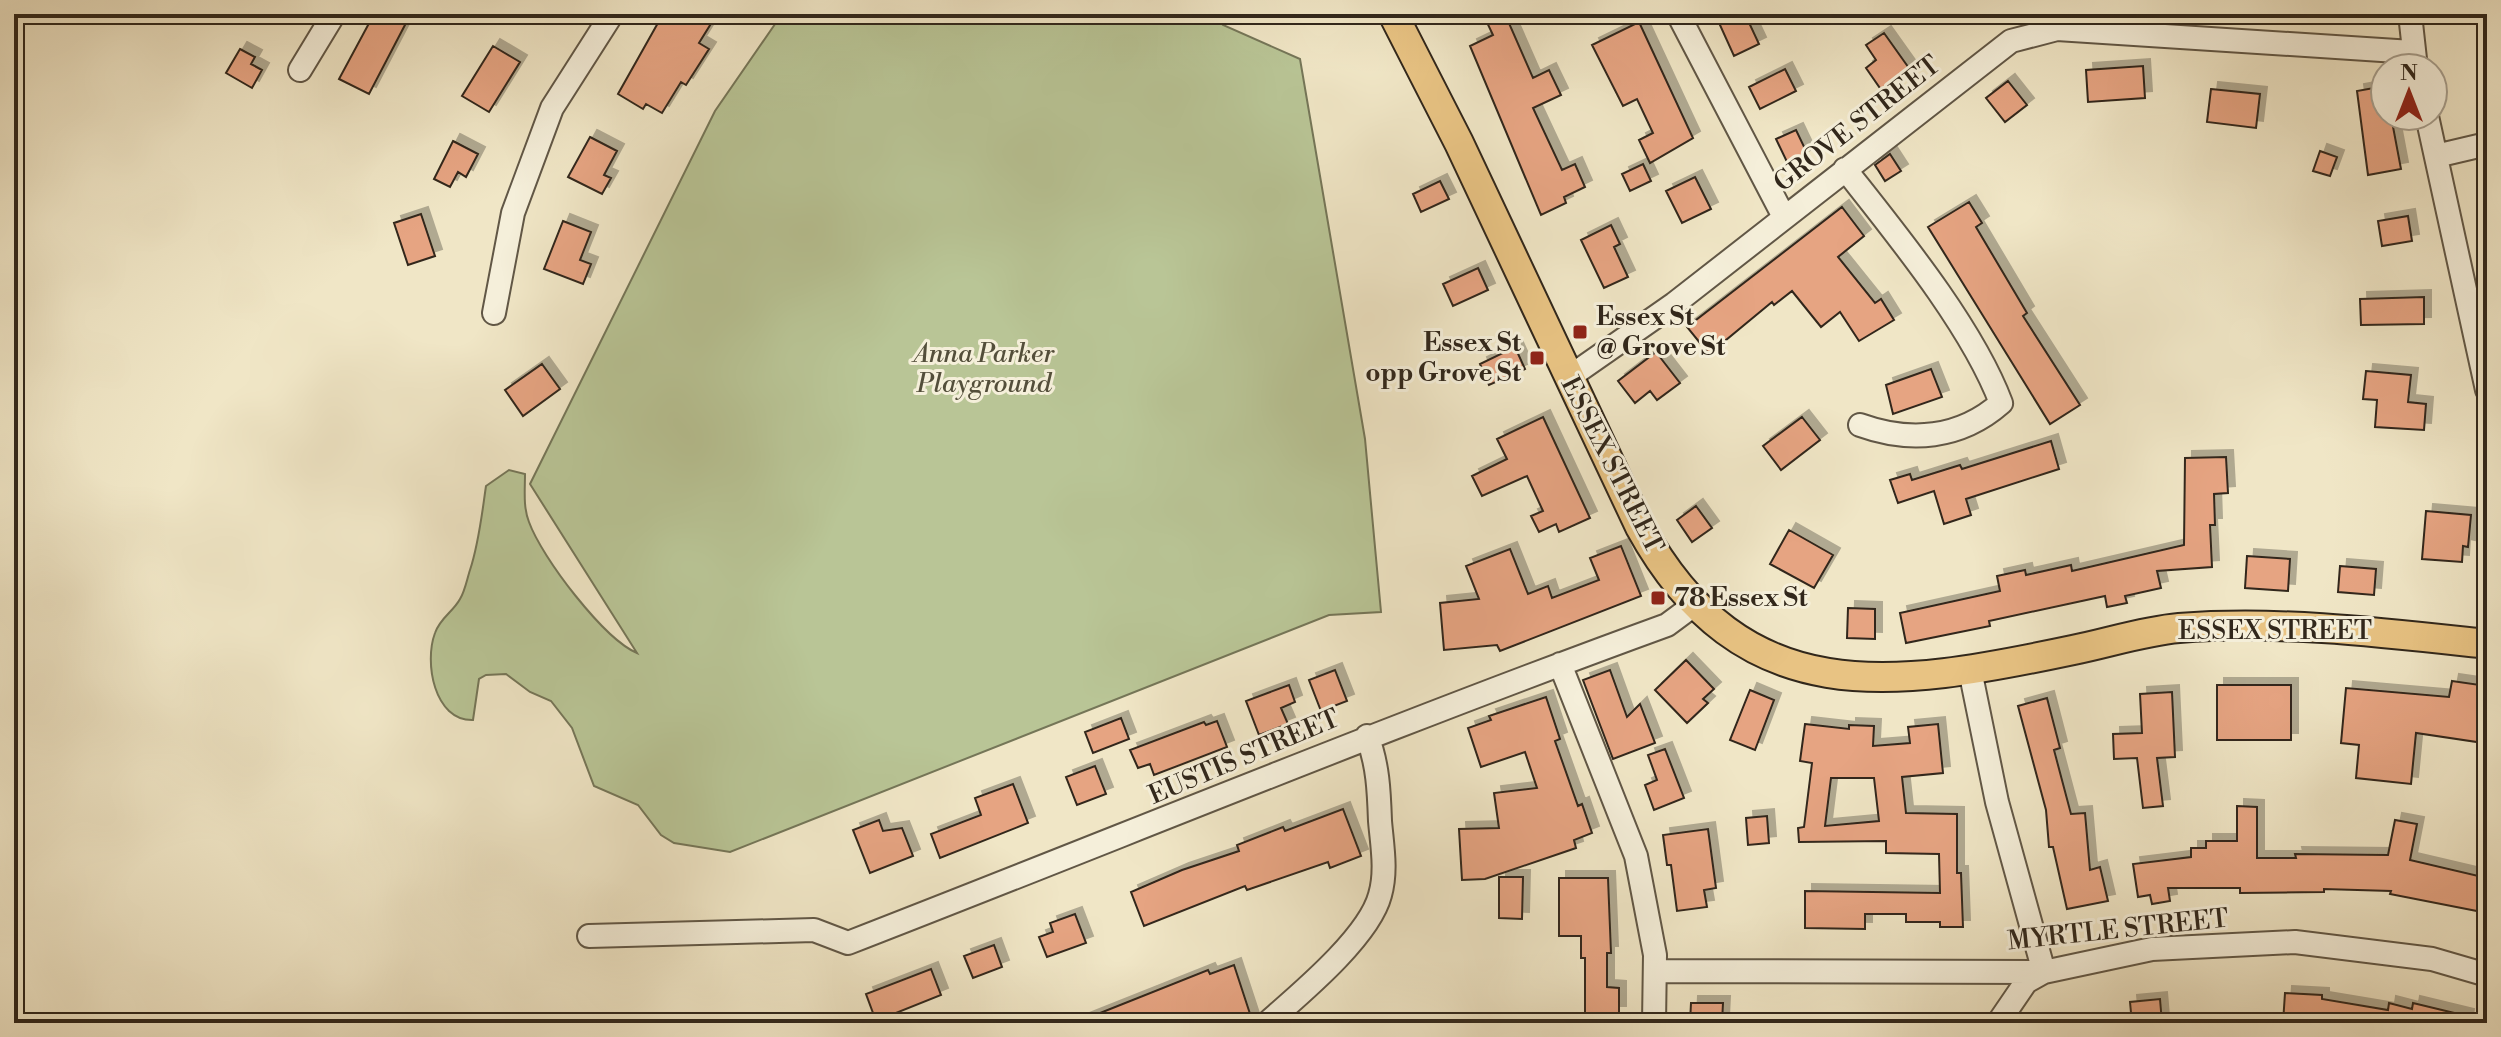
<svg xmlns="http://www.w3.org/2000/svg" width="2501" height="1037" viewBox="0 0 2501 1037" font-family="'Libre Bodoni',serif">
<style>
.green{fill:#b9c596;stroke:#757658;stroke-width:2}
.building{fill:#e6a482;stroke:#31271b;stroke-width:2;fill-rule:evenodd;filter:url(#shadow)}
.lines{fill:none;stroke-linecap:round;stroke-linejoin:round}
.minor-casing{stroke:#615746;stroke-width:26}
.major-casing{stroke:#31271b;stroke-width:32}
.minor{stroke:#f5efda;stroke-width:22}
.major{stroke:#e8c383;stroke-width:28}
.poi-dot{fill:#8f2418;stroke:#f5efda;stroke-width:3}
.labels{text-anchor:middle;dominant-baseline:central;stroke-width:6;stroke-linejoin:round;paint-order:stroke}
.street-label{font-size:26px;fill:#31271b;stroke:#f5efda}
.poi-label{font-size:26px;font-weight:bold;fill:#31271b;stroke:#f5efda;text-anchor:start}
.park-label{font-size:26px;font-style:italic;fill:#534e3a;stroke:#f5efda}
</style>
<defs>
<filter id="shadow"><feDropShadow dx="7" dy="-7" stdDeviation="0" flood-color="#0004"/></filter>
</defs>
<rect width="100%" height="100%" fill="#f0e6c6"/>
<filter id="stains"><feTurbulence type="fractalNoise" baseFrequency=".0025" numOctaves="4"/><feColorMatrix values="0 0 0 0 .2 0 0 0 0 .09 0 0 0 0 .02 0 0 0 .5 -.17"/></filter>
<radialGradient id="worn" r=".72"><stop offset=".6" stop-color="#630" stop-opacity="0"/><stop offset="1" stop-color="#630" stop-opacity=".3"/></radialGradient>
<path class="green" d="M782,14H1213L1223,25L1300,59L1365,439L1381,612L1329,615L730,852L674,843L661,835L638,805L594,786L572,728L551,701L530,692L506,674L486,675L479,679L473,720C434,721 424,662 435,633C440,618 453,612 460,599C465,591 467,579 470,570C479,543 482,513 486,486L509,470L525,474C525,490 523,507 529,522C542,558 604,639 637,653L530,484L715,111Z"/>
<path class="building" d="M374,14H391L406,23L369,94L339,79Z
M663,14H717L699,43L709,49L686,85L681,82L662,113L646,104L643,109L618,94Z
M1483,14H1505L1533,78L1549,70L1561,95L1533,108L1562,170L1575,164L1585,187L1564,197L1566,203L1541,215L1470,46L1493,35Z
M1715,14H1745L1759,44L1734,56Z
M1639,22L1693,138L1650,163L1639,140L1653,133L1637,99L1623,106L1592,45Z
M1884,33L1911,71L1882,91L1866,68L1876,60L1866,45Z
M493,46L520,62L489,112L462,96Z
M240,49L255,57L251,64L262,70L252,88L226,73Z
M2143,66L2145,98L2088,102L2086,70Z
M1785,69L1796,91L1760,109L1749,87Z
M2008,81L2027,105L2005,122L1986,98Z
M2385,86V116H2391L2401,169L2368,175L2357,91Z
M2211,89L2260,94L2256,128L2207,122Z
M1796,130L1808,155L1788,164L1776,139Z
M590,137L617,151L604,175L611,178L602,194L568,177Z
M453,141L478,154L466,177L458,172L450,187L434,179Z
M2320,151L2337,157L2330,176L2313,171Z
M1890,154L1901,171L1885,181L1875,165Z
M1643,164L1651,181L1630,191L1622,174Z
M1695,177L1711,209L1682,223L1666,191Z
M1440,181L1449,199L1421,212L1413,194Z
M1969,202L1982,223L1976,227L2027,313L2023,316L2080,405L2050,424L1928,227Z
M1842,207L1864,236L1838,257L1875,303L1881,299L1894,320L1859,341L1840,312L1821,327L1792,291L1774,305L1772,302L1709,354L1687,327Z
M421,214L435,256L408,265L394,223Z
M2408,216L2412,241L2382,246L2378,221Z
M563,221L591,232L580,260L591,264L583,284L544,269Z
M1611,225L1620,244L1614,247L1628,277L1604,288L1581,240Z
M1478,268L1488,290L1453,306L1443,284Z
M2424,297V324L2361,325L2360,299Z
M1515,347L1525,369L1489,385L1480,364Z
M1656,352L1680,383L1657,400L1650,391L1635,403L1618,381Z
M542,364L560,389L523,416L505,390Z
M1931,369L1942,397L1893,414L1886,385Z
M2366,371L2411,375L2408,402L2426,404L2424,430L2375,427L2377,400L2363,399Z
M1543,417L1590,518L1559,532L1556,524L1539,532L1531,516L1543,511L1527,476L1482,496L1472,476L1507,459L1497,439Z
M1802,417L1820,440L1781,470L1763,446Z
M2051,441L2059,469L1966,499L1971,515L1944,524L1934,491L1898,503L1890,480L1910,474L1912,480L1960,465L1962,469Z
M2226,457L2228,493L2214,494L2215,525H2210L2212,567L2157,571L2161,588L2125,596L2127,603L2107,607L2105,596L1989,621L1990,626L1906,643L1900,613L2000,591L1997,576L2025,570L2026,575L2071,565L2072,571L2184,545L2185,458Z
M1696,506L1712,528L1692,542L1677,520Z
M2426,511L2471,515L2468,547L2463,546L2462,562L2422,559Z
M1789,530L1833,555L1814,588L1770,564Z
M1621,546L1641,596L1500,651L1497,645L1444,650L1440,603L1479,599L1466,566L1510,549L1528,594L1548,586L1552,598L1599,580L1590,558Z
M2247,556L2290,559L2288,591L2245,588Z
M2340,566L2376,569L2374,595L2338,592Z
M1848,608L1875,609V639L1847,638Z
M1686,660L1714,689L1703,699L1708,703L1687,723L1655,690Z
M1335,670L1347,701L1321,711L1309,680Z
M1610,670L1627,717L1640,704L1655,743L1613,759L1583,680Z
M2452,681L2487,686V725L2479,724L2477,742L2416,733L2411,784L2356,778L2359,745L2341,743L2346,688L2449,697Z
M1289,685L1295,702L1281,708L1288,724L1259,735L1246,701Z
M2217,685H2291V740H2217Z
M1750,690L1774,700L1755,750L1730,740Z
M2172,692L2175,757L2157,758L2163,806L2143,808L2137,758L2114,759L2113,734L2142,733L2140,694Z
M1546,697L1560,739L1555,741L1578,806L1582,804L1592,833L1574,840L1576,848L1485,879L1462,880L1459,829L1499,828L1494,793L1537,788L1525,752L1481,767L1468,728L1491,720L1489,716Z
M2047,698L2060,748L2054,750L2071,814L2085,813L2090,870L2100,867L2108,901L2067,909L2053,847H2049L2046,810L2018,706Z
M1121,718L1129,739L1093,753L1085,732Z
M1217,721L1227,747L1154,775L1150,764L1138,768L1130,750L1204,722L1206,725Z
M1805,724L1849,729V725L1874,726L1873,746L1910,743L1908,727L1938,724L1943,773L1902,777L1906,813L1957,814V873H1961L1963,927H1940V922H1906V914H1865V929L1805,928V891L1940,893L1939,854L1886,853V841L1799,842L1798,828L1804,827L1812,763L1800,761ZM1831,778H1874L1879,821L1825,826Z
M1665,749L1684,798L1654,810L1645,785L1657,780L1648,755Z
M1095,766L1106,794L1077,805L1066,777Z
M1013,784L1028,823L940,858L931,834L981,815L975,798Z
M2237,806L2257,807V858H2296L2295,854L2388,855L2395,820L2417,824L2410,860L2487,878V913L2390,894L2391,891L2324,889V892L2240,893V888H2168L2170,901L2152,904L2150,895L2138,897L2133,864L2191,857V848H2206V841H2237Z
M1343,809L1361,856L1330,868L1328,862L1247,890L1245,886L1144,926L1131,892L1182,870L1239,851L1237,845L1283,827L1285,831Z
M1767,816L1769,843L1748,845L1746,818Z
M879,820L883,831L902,828L913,856L870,873L853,830Z
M1708,829L1716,888L1704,890L1707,907L1677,911L1671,865H1667L1663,835Z
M1499,877H1523L1522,919L1499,918Z
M1559,878H1608L1611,953H1607V987L1619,988V1013H1585V958H1581V936H1559Z
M1075,914L1086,943L1047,957L1039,937L1053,932L1050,923Z
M994,945L1002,967L973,978L964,956Z
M1234,965L1253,1023H1075L1208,970L1210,974Z
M931,969L941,995L876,1021L866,994Z
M2285,993L2322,995V999L2388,1010L2389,1003L2412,1009L2413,1003L2467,1016L2466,1023H2283Z
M2160,999L2162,1023H2132L2130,1002Z
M1691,1003H1723L1722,1023H1690Z"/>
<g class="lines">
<defs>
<path id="minor" d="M1678,14L1784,217
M2410,14L2416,68
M300,70L334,14
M2427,116L2487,390
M2436,156L2487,144
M1845,169C1897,235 1972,326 2001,403C1960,439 1910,443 1860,425
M494,313L513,213L552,108L612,14
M1568,378L1674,304L2011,41L2057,29L2412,52
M1560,664L1636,856L1655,955L1654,1023
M1970,670L1997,802L2044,972L2026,982L1998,1023
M589,936L814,930L848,943C1121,837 1392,725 1667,625L1694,605
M1655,971L2044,972L2152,949L2295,942L2432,959L2487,975
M1267,1023C1300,994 1369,937 1380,895C1387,871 1382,845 1380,821C1379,792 1378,764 1367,736"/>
<path id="major" d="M1393,14L1459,143L1640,527C1743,714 1893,688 2073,650C2108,643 2144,631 2179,628C2281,620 2386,633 2487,644"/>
</defs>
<use href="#minor" class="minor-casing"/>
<use href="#major" class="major-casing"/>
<use href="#minor" class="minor"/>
<use href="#major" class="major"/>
</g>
<g class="poi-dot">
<rect x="1572" y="324" width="16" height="16" rx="4"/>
<rect x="1529" y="350" width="16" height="16" rx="4"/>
<rect x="1650" y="590" width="16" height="16" rx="4"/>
</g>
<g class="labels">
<g class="street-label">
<text transform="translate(1857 124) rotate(-38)">GROVE STREET</text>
<text transform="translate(1612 465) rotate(63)">ESSEX STREET</text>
<text x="2275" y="631">ESSEX STREET</text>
<text transform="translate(1244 757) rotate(-23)">EUSTIS STREET</text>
<text transform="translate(2118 930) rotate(-6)">MYRTLE STREET</text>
</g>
<g class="poi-label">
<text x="1596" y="317">Essex St<tspan x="1596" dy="30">@ Grove St</tspan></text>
<text x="1521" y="343" text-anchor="end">Essex St<tspan x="1521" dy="30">opp Grove St</tspan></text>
<text x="1674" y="598">78 Essex St</text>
</g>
<g class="park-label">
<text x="984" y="354">Anna Parker<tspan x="984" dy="30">Playground</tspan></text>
</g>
</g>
<rect width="2501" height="1037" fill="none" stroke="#f0e6c6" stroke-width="48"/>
<rect x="16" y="16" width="2469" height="1005" fill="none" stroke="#31271b" stroke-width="4"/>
<rect x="24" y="24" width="2453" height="989" fill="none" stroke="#31271b" stroke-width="2"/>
<g transform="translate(2409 92)"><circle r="38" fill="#f5efda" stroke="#a79f8e" stroke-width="2"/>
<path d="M0-6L14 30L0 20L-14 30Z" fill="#8f2418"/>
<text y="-12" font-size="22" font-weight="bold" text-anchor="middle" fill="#31271b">N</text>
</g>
<rect width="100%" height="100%" filter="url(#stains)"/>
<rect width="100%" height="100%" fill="url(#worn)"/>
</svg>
